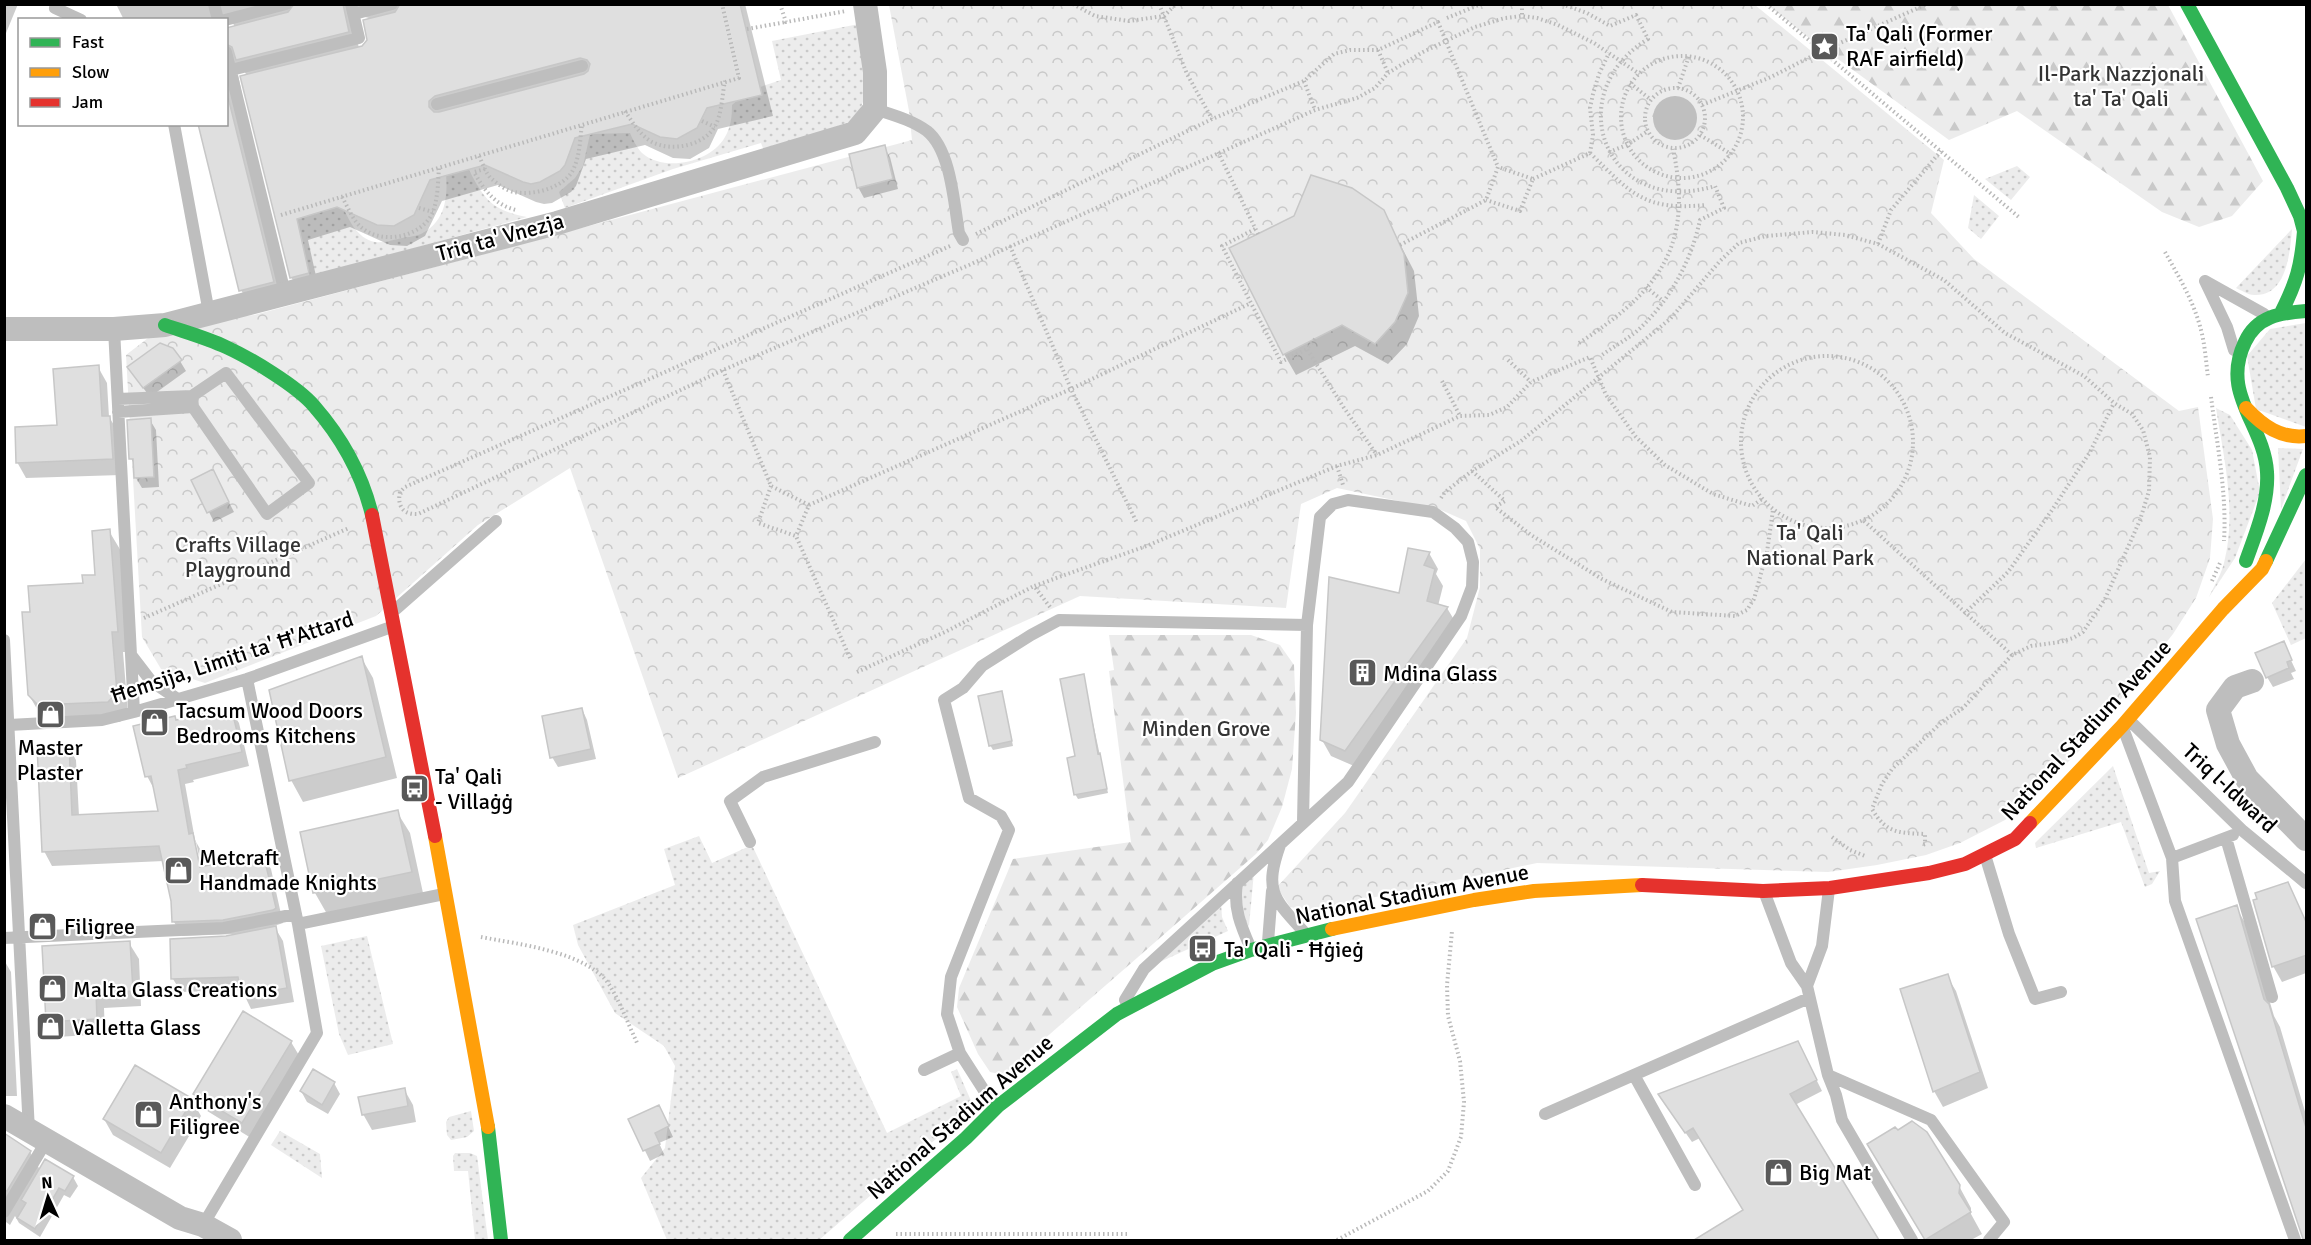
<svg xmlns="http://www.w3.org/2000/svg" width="2311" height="1245" viewBox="0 0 2311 1245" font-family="Signika,sans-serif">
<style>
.grass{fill:url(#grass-dots)}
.forest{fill:url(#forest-firs)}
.park{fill:url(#park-crowns)}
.water{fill:#bfbfbf}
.shadow{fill:#0003;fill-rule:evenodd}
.building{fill:#dfdfdf;stroke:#c7c7c7;stroke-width:1.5;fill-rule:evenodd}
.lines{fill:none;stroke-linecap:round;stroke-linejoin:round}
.path{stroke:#b9b9b9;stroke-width:4;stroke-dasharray:1.5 3;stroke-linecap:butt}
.lane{stroke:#bebebe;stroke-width:12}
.street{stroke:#bebebe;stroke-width:24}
.fast{stroke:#30b455;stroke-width:14}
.slow{stroke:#ff9f0a;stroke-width:14}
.jam{stroke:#e5322d;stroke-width:14}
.labels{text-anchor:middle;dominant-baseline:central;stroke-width:4.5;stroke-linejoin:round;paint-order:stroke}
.poi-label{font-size:22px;fill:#000;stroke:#fff;text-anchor:start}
.park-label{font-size:22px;fill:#333;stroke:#fff}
.street-label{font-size:22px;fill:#000;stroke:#fff}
</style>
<defs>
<pattern id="grass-dots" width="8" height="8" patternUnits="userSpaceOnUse" patternTransform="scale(1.5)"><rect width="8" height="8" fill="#ececec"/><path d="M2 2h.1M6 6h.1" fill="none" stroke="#c9c9c9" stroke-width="1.8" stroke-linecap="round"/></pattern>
<pattern id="forest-firs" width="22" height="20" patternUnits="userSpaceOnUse" patternTransform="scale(1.5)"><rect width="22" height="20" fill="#ececec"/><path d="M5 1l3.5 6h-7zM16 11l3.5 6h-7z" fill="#c9c9c9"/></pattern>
<pattern id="park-crowns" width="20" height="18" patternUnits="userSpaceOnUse" patternTransform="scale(1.5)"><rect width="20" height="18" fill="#ececec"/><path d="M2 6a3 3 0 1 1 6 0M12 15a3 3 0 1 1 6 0" fill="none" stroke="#c9c9c9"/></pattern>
</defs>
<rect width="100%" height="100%" fill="#fff"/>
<path class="grass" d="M859,24C865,56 876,94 852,121L764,151L761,143L673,169L565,208L559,192L575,178L583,166L590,134L630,133C633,140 637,148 642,153C665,173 711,162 725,137C731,127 732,116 732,105L748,91L781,80L772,41Z
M2017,166L2030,177L2011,200L1985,179Z
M468,168C484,199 491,210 527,217L310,277L297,219L342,206C349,219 355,235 371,241C379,244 389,241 398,239C405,237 414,237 421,234C445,222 448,198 446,174Z
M1974,195L1999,216L1981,239L1968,228Z
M2292,229C2290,252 2287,297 2254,295C2248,295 2241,290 2236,288Z
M2306,323V427L2256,409L2247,356L2270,329Z
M2216,408L2230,415L2252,450L2260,492L2235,558L2209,597C2214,586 2221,575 2224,563C2237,512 2224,459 2216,408Z
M2278,448L2303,449L2281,509Z
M2306,559V638L2291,645L2272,603Z
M2113,766L2149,873L2160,871L2152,884L2145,887L2121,822L2036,848L2035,843Z
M699,836L712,863L752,845L887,1133L961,1096L951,1072L957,1069L972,1103L966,1113L819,1240H667L641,1178L665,1148L675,1066L664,1046L615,1013L578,945L573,925L675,885L664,849Z
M1254,872L1249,926L1242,919L1240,889Z
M1221,903L1222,917L1228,931L1151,966Z
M367,936L393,1044L348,1055L339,1034L321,946Z
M471,1111L474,1131L467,1137L451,1140L447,1135L446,1122L449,1117Z
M280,1131L320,1154L322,1178L271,1145Z
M455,1153H470L477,1156L488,1240H475L468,1171H454L453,1156Z"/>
<path class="forest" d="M1768,5H2168L2263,181L2232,216L2199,227L2162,212L2017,111L1949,140L1805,35Z
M1109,635H1251L1280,645L1294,665L1296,713L1292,769L1282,807L1268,840L1256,854L1003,1075L990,1072L978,1054L957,1007L959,988L1013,859L1131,842L1109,671L1114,670Z"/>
<path class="park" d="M889,5H1755L1944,160L1931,213L1974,259L2179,411L2198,407L2213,519L2210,558L2196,598L2173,634L2081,749L2033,797L2005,820L1960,843L1926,855L1877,865L1828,872L1537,863L1309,911L1290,907L1277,887L1345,813L1467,638L1480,587V549L1466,521L1441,510L1337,488L1301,504L1286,608L1080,596L678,778L570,468L478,525L376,616L205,683L161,669L142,637L126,355L165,325L254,315L912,140L909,111Z"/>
<path class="water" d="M1653 118a22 22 0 1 1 44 0a22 22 0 1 1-44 0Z"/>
<path class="shadow" d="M4,4H18L4,38Z
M116,4H745L773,116L718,129L709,148L690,159L673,158L645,145L586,159L576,186L571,192L552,203L544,204L536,202L498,185L442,201L425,236L407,246L390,245L350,227L308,240L320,294L303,298L291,277L247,76L241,65H236L285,303L253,311L241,290L226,124V30L235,27L230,18L124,20ZM361,16L373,19L369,40L359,48L354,27Z
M884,147L890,157L898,189L864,198L858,187Z
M1383,211L1414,271L1419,316L1407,344L1388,364L1355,346L1296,375L1284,354Z
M180,361L186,371L150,397L135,377Z
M98,367L107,383L109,417L119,433L121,475L26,478L17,462L58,427Z
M150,420L156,430L159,487L142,488L136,478L135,466L131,458Z
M218,481L234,512L214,522L209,512Z
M109,531L121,551L129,652H123L128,713L120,722L51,725L41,716L29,695L31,613L96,576Z
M1429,553L1438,569L1436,574L1443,586L1438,606L1447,608L1456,623L1354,766L1331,756L1322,740L1400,595Z
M2283,643L2296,671L2291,673L2294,679L2273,687L2267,677Z
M361,657L373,678L397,778L303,802L291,780Z
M1083,676L1108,793L1078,799L1075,794Z
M1002,692L1013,746L993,750L990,745Z
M230,709L239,723L249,766L193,780L194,782L185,784L195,840L200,849L204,868L263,855L271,869L283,923L274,926L283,941L294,1002L251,1009L242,990L181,992L173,979L236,936V934L182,936L174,922L172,900L164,861L52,866L44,851L68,746L76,760L79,816L160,813L155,791L147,776L176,722ZM192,839L196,842L203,874L200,875Z
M582,709L587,720L596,759L558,767L552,757Z
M397,812L410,833L423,893L327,914L315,893Z
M2288,883L2306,922V973L2282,982L2273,966Z
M2236,907L2248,928L2274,1016L2280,1027L2306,1115V1240L2198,920Z
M129,943L139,959L141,1006L104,1008L105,1034L57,1037L48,1021Z
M4,960L11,972L17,1096H4Z
M1947,976L1956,991L1988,1088L1943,1107L1934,1091Z
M291,1042L300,1057L251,1138L204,1109L195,1094Z
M1803,1053L1822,1091L1795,1105L1877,1240H1697L1745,1211L1700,1138L1692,1142L1666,1105Z
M314,1071L334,1083L340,1094L328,1114L307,1102L301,1091Z
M404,1089L413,1105L416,1122L372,1130L363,1114Z
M192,1100L201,1116L170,1168L113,1135L104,1119Z
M664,1117L673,1137L659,1143L664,1154L650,1161L630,1120Z
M4,1135L29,1150L40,1170L73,1177L78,1186L70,1198L64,1195L40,1237L19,1223L15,1216L10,1225L6,1222L4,1225Z
M1881,1166L1959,1186L1971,1208V1214L1982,1234L1971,1240H1927Z"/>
<path class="building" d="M294,4H343L349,32L236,60L232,47L226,44V28L288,12Z
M400,4H740L762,95L707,108L697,128L677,139L660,137L632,124L575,138L565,165L560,171L540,182L531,184L523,182L485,165L430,180L414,215L394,226L377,225L337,207L297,219L309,273L290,278L240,76L362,46L367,40L363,20L395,12ZM580,58L587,60L590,64L588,71L584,74L439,112H434L429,107V101L435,96Z
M226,89L274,282L239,291L198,124H226Z
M885,145L893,179L857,188L849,154Z
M1311,175L1352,188L1384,210L1404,254L1408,293L1395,322L1375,344L1342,325L1283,355L1229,248L1294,216Z
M160,343L173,348L182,360L143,388L127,367Z
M99,365L102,416H110L113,459L16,463L15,427L57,425L53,369Z
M151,418L154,477L134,478L133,459H129L127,420Z
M213,469L229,502L207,513L191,480Z
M110,529L118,632H112L117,692L108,702L38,705L28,695L22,612H30L28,586L83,583L82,575H95L92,531Z
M1408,548L1430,552L1424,565L1435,569L1427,601L1448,607L1345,751L1320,740L1329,577L1399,593Z
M2284,641L2292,660L2287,662L2289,668L2266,678L2255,653Z
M362,656L386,757L289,781L269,690Z
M1084,674L1098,754L1100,753L1107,789L1074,795L1067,758L1075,756L1060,679Z
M1002,691L1012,741L989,746L978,696Z
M231,707L242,752L186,765L187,768L178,770L189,834L193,833L200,867L263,853L276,908L273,910L223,920L172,922L171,901L159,846L42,852L37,746L69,744L72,815L158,811L151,776L145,777L133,726L175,716L176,720Z
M582,708L591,749L550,758L542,716Z
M398,810L412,872L313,893L300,832Z
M2288,882L2307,924V955L2272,967L2253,900L2257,899L2255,893Z
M2237,905L2264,999L2269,1004L2307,1131V1239H2303L2196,919Z
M276,926L287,988L241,996L238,977L171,979L170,939L226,936Z
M130,941L133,991L96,992L97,1019L46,1022L42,946Z
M1948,974L1980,1072L1933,1092L1900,989Z
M243,1011L292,1041L242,1123L193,1094Z
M1798,1041L1817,1080L1790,1094L1879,1240H1694L1743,1210L1693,1128L1685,1133L1658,1094Z
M135,1065L193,1099L161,1153L103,1119Z
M313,1069L335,1082L322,1105L300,1091Z
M405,1088L408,1106L362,1115L358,1097Z
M659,1105L669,1126L655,1133L660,1144L643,1151L628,1119Z
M1912,1121L1927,1132L1960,1185L1959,1193L1971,1212L1925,1240L1867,1144L1895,1127L1898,1130Z
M4,1133L31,1151L7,1191L4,1190Z
M45,1159L74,1176L65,1191L59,1188L35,1229L17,1218L26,1203L21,1200Z"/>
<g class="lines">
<path class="path" d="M780,4L786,22L846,11
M1073,4L1095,16L1129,21L1164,16L1176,4
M1159,4L1187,74L1212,119
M1522,4V16
M1562,4L1587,13L1610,26L1636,15L1648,39C1558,94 1606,219 1715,186L1724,208L1700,220C1691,262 1669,302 1637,331C1626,340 1613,347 1602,355
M1766,4L2020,218
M1447,18L1481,4
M747,29L786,22
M1378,50L1388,73
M1621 117a61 61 0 1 1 122 0a61 61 0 1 1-122 0Z
M1304,81L1315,110
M1630,83L1651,100
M1645 118a30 30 0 1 1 60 0a30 30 0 1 1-60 0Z
M1678,88L1689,56
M1702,105L1771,77L1822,51L1927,4
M625,111C633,123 640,135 652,142C671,152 704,146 715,126C722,114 722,95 725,81
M702,121L715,127
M1700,135L1731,154
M1218,152L1258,234
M1609,152L1627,145L1648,131
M1590,153C1632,194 1644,211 1706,205
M1590,153L1593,135L1590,108L1593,94L1599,74L1609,53
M479,156C483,164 486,175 493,180C499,185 507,191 514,192C532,196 564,188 573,170C580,156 580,139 582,124
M485,169L474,172C484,190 495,205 516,210
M1533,179L1590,153
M342,197C348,207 353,221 362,228C383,245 420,237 432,214C438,200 438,182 439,167
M419,208L433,212
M281,215L739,78L722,4
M1255,229L1222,246L1281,362L1307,349
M976,234L1212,119L1304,81L1334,54L1350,50H1378L1438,22L1498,167
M1878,244L1891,210L1941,151
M1400,245L1486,200L1498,167L1533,179L1520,211L1486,200
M950,246L405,487L400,492C397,506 403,515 418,514L723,370L969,265L1315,110L1357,98L1375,88L1388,73L1423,52L1475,27L1505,18L1522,16L1537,18L1558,25L1594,43L1638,73
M1010,246L1071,389L1137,523
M2165,252C2179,277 2194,302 2201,330C2205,345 2206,362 2208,377
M1646,287L1663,301
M1315,339L1307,349L1344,408L1377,455
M1579,343C1659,291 1694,247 1673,149
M1741 442a86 86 0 1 1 172 0a86 86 0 1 1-172 0Z
M1508,360L1531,382
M723,370L771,486L809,505L796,536
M1442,381L1460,416
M2211,397C2217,444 2227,494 2224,541
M1337,466L1343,485
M1472,471L1505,501L1495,507L1531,535L1602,579L1672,612L1735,616L1747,610L1754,599L1767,552L1773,510
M771,486L758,523L796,536L850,658
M1441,498L1445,492L1472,471L1521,441L1670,319L1720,261L1739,243L1766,236L1813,232L1845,235L1878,244L1944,280L2005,333L2084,376L2114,403L2132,414L2143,430L2150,457L2149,491L2140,520L2105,599L2083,632L2073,638L2060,642L2031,646L2012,655L1963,708L1942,722L1892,769L1882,784L1872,809C1886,833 1898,833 1925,834V844L1922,845
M809,505L1071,389L1251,303
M1864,521L2012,655
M2212,581L2220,563
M1050,607L1034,586L1149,545L1337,466L1377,455L1460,416L1489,415L1507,407L1531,382L1590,357L1606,395L1636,437L1665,465L1713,494L1752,506L1762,499
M1964,614L2008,572L2052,510L2090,452L2114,403
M144,618L349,528
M857,672L945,632L1034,586
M1832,837L1850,850L1865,856
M481,937C517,944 590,952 610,986C621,1004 629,1026 638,1045
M896,1234H1128
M1337,1240L1428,1191L1448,1171L1461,1137L1464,1102L1460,1061L1448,1016L1447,985L1452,931"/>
<path class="lane" d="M56,4L55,8L81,20
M214,4L218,20
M354,14L392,4
M225,20L286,4
M226,52L285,293
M231,70L359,38L351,4
M437,104L582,66
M875,109C893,115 912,120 927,131C951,150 954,204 959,233L963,240
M174,124L209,313
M2205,281L2227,327L2234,350
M2205,281L2264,314
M114,329L134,712
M118,399L192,396L226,373L309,483L267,514L193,407L192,396
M118,412L193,407
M396,609L496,521
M4,640L29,1131
M131,655L151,681L179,700
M2129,720L2243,831L2306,883
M9,725L102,720L134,712L247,679L394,626
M2123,728L2172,858L2175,901L2295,1240
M1303,822L1307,625
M2226,838L2272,997
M750,842L730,801L763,777L875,742
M1280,845C1264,891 1273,898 1304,932
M1985,855L2009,934L2035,999L2061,992
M2172,858L2233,835
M1237,883C1233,908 1241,926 1251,949
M1765,894L1791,963L1807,986L1828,1075L1931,1120L2004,1222L1989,1240
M298,924L444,894
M4,938L224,928L296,914
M1268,942L1272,891
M1807,986L1822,946L1829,889
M924,1070L960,1053
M1634,1075L1695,1185
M1828,1075L1836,1095L1842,1120L1912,1240
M997,1105L985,1092L960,1053L947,1014L951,977L1009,830L1001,816L969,798L944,700L963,688L982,666L1031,635L1059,620L1307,625L1320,517L1333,504L1348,500L1433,512L1455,528L1468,542L1473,562L1472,587L1461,616L1348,782L1144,969L1125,1000
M1545,1114L1809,998
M4,1212L47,1140
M203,1225L317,1033L298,924L247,679"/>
<path class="street" d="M4,329H114L165,325L557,223L855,133L875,109V72L865,4
M2252,681L2235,687L2218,710L2228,744L2247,779L2306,839
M4,1116L180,1218L203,1225L230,1240"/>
<path class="fast" d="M2187,4L2287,188L2300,216L2306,239
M2281,313C2297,281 2301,267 2304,231
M165,325C185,332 207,338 226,347C250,358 297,386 314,406C342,438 362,474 372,515
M2246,561C2256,533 2269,502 2267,472C2264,424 2220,394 2245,342C2257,316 2280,313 2306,311
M2266,561L2306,475
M488,1127L501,1240
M850,1240L966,1138L998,1106L1117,1014L1212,964L1251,950L1332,929"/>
<path class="slow" d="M2246,408C2263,426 2281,439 2306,436
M2030,823L2122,726L2223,609L2262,569L2266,561
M435,836L488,1127
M1332,929L1474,900L1534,891L1642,885"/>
<path class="jam" d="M372,515L435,836
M1642,885L1763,891L1830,888L1929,873L1965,864L2015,839L2030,823"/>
</g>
<defs>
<symbol id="sight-square" viewBox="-11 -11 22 22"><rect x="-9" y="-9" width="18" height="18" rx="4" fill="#595959" stroke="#fff"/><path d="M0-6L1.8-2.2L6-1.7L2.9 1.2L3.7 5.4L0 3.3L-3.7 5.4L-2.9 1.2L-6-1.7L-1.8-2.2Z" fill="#fff"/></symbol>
<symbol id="building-square" viewBox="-11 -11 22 22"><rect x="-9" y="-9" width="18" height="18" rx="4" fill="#595959" stroke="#fff"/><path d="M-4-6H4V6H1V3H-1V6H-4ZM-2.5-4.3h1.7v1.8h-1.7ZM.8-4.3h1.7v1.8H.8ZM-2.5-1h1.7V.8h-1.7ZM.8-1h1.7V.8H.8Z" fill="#fff"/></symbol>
<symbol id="shop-square" viewBox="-11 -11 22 22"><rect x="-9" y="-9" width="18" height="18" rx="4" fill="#595959" stroke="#fff"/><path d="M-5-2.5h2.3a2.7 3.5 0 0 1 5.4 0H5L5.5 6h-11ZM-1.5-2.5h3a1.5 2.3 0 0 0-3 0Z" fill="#fff"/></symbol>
<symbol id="bus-square" viewBox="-11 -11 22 22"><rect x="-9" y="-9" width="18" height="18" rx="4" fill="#595959" stroke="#fff"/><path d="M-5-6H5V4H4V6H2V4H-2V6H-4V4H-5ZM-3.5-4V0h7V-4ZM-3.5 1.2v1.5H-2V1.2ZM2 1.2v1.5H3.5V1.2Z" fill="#fff"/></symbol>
</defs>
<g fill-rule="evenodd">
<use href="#sight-square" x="1808" y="30" width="33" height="33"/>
<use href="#building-square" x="1346" y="656" width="33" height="33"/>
<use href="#shop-square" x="34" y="698" width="33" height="33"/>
<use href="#shop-square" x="138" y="706" width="33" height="33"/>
<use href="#bus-square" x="398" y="772" width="33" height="33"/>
<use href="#shop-square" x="162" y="854" width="33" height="33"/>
<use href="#shop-square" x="26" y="910" width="33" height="33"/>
<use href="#bus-square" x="1186" y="932" width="33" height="33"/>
<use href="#shop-square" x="36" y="972" width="33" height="33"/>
<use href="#shop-square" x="34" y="1010" width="33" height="33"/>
<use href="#shop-square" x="132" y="1098" width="33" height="33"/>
<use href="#shop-square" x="1762" y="1156" width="33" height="33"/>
</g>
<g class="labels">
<g class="poi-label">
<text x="1846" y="33">Ta' Qali (Former<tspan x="1846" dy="25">RAF airfield)</tspan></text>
<text x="1383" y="673">Mdina Glass</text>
<text x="176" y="710">Tacsum Wood Doors<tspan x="176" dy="25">Bedrooms Kitchens</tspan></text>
<text x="50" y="747" text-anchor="middle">Master<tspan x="50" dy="25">Plaster</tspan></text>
<text x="435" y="776">Ta' Qali<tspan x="435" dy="25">- Villaġġ</tspan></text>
<text x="199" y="857">Metcraft<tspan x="199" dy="25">Handmade Knights</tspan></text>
<text x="64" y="926">Filigree</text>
<text x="1224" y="949">Ta' Qali - Ħġieġ</text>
<text x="73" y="989">Malta Glass Creations</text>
<text x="72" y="1027">Valletta Glass</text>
<text x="169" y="1101">Anthony's<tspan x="169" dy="25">Filigree</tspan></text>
<text x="1799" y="1172">Big Mat</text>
</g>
<g class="park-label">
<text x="2121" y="73">Il-Park Nazzjonali<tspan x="2121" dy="25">ta' Ta' Qali</tspan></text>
<text x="1810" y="532">Ta' Qali<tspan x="1810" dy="25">National Park</tspan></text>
<text x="238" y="544">Crafts Village<tspan x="238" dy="25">Playground</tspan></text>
<text x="1206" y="728">Minden Grove</text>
</g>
<g class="street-label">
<text transform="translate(500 237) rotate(-15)">Triq ta' Vnezja</text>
<text transform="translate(232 657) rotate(-18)">Ħemsija, Limiti ta' Ħ'Attard</text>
<text transform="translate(2086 730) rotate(-47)">National Stadium Avenue</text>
<text transform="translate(2230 788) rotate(43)">Triq l-Idward</text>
<text transform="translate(1412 894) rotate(-11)">National Stadium Avenue</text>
<text transform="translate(960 1117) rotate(-41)">National Stadium Avenue</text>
</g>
</g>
<rect width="2311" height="1245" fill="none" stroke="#000000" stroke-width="12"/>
<rect x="18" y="18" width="210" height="108" fill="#ffffff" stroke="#999999" stroke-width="1.5"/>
<rect x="30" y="38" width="30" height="9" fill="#30b455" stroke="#999999" stroke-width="1.5"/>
<text x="72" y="48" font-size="18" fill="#000000">Fast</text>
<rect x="30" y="68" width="30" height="9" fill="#ff9f0a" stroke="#999999" stroke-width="1.5"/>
<text x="72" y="78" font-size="18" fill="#000000">Slow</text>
<rect x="30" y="98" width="30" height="9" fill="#e5322d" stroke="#999999" stroke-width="1.5"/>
<text x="72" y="108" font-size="18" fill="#000000">Jam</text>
<g transform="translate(48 1197) rotate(356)" stroke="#ffffff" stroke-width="4.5" paint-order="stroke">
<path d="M0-4.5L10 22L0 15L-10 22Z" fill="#000000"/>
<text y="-9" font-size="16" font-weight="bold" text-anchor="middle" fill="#000000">N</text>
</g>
</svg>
